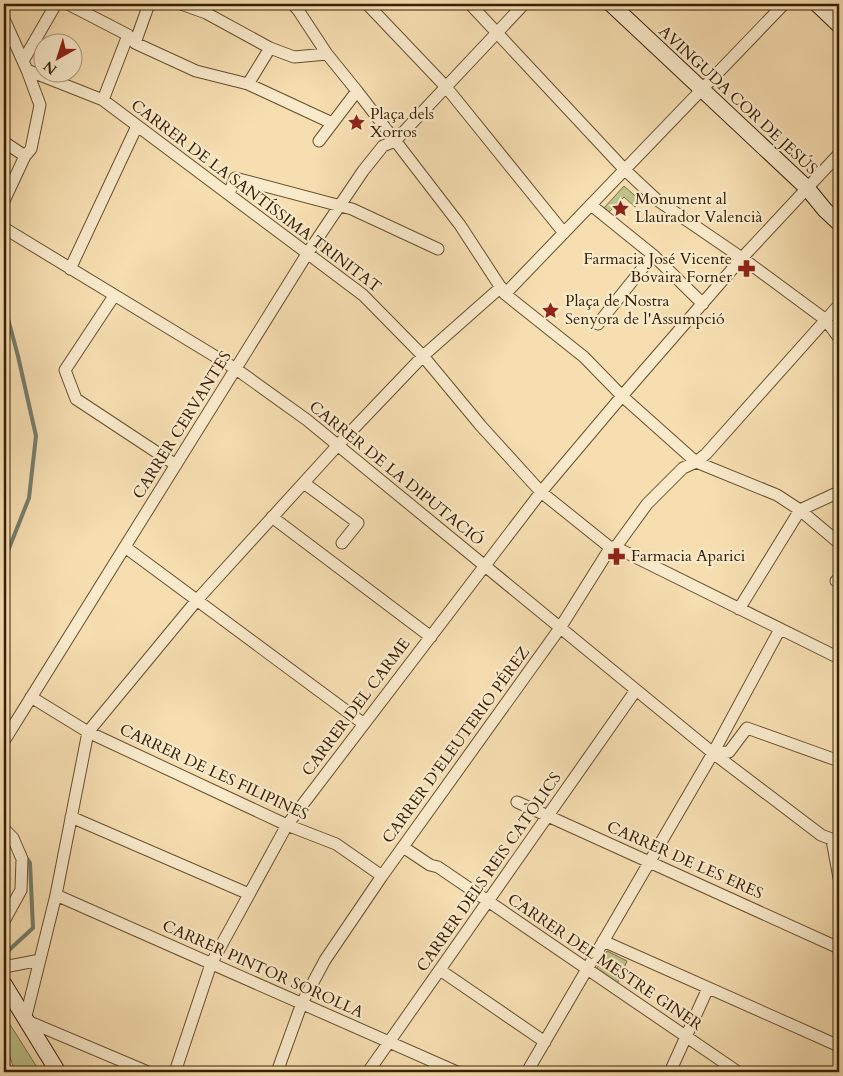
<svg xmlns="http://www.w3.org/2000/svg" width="843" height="1076" viewBox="0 0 843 1076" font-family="Cardo,serif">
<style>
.green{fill:#bdc18a;stroke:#7a7046}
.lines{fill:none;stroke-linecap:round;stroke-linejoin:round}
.stream{stroke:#757d6d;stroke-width:4}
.street-casing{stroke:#67502e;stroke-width:13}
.secondary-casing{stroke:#372002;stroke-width:17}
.street{stroke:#f9eacc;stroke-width:11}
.secondary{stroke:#f9eacc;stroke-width:15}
.labels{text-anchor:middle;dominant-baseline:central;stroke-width:4.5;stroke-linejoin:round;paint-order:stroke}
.street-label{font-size:16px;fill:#372002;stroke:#f9eacc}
.poi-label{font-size:16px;fill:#372002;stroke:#f9eacc;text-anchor:start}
</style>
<rect width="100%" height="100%" fill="#f6deb1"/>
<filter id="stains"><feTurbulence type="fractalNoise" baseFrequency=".004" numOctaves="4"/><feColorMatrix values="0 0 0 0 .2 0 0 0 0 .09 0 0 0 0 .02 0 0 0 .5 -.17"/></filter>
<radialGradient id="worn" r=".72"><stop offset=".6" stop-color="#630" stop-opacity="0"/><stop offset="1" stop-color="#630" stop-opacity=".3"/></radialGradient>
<path class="green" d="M624,186L641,201L635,207L624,197L609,212L604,208Z
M607,951L627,961L617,984L596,970Z
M4,1015L40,1072H15L4,1040Z"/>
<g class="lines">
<path class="stream" d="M4,309L7,315L18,356L36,436L29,498L4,561
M4,955L8,951L33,928L30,863L26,857"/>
<defs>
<path id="street" d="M68,4L128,35L135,43L196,71L248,84L332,123
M181,4L206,13L270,48L294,57L327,54
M293,4L298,10L327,54L357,91L460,225L505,294L584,357L622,396L696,462L777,495L800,510L839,492
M367,4L446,87L564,233
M470,4L625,170L657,200L742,258L826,320L839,338
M4,19L27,70L40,105L31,149L25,156L4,201
M135,43L149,4
M23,61L56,4
M27,70L103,100L363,295L423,356L481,426L541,492L612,549
M248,84L270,48
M103,100L128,35
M319,141L357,91
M4,142L25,156
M229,194L235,178L352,209L438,249
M591,205L653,255L703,304
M4,228L236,369L307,420L713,753L821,835L839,842
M70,269L137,126
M505,294L784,4
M114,296L65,370L76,399L176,465
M598,324L653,255
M304,483L358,523L342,543
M272,517L431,637
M125,547L364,724
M615,547L839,658
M839,579L836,581L839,582
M739,609L800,510L839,543
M31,697L88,732L287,825L336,844L382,876
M4,741L307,254L363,171L383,146L395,141L524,4
M713,753L729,752L747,728L839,761
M517,802L839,948
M71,817L249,894
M4,829L13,838L22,859L21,890L4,921
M832,840L839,878
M403,847L430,865L438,867L738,1072
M56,895L457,1072
M603,941L839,1046
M4,967L40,960
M440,970L545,1042
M148,1072L25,1020L56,895L88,732L197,600L338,445L423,356L501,287
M175,1072L211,964L287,825L541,492L622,396L742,258L839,154
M277,1072L302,1003L325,960L382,876L560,628L607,553L618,544L647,504L683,468L696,462L706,454L839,305
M368,1072L636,690
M527,1072L713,753L780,629
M670,1072L708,988"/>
<path id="secondary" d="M611,4L807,188L825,210L839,223
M817,4L839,25
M4,984L58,1072"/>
</defs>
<use href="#street" class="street-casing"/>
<use href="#secondary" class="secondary-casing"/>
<use href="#street" class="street"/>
<use href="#secondary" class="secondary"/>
</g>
<defs>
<symbol id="sight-bare" viewBox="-9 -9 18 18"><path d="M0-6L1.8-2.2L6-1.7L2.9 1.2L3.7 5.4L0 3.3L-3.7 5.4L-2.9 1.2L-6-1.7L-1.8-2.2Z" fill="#8f2418" stroke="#f9eacc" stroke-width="2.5" paint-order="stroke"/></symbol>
<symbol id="pharmacy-bare" viewBox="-9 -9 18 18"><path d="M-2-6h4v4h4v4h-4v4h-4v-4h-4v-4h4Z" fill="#8f2418" stroke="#f9eacc" stroke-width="2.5" paint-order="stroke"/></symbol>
</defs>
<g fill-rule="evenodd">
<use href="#sight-bare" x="344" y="110" width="25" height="25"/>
<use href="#sight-bare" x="608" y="196" width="25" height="25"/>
<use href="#pharmacy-bare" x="734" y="256" width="25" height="25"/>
<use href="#sight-bare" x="538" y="298" width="25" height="25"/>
<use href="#pharmacy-bare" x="604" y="544" width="25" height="25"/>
</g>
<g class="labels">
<g class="street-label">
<text transform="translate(738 100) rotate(43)">AVINGUDA COR DE JESÚS</text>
<text transform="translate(256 196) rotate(37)">CARRER DE LA SANTÍSSIMA TRINITAT</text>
<text transform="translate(182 425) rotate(-58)">CARRER CERVANTES</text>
<text transform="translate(396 473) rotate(39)">CARRER DE LA DIPUTACIÓ</text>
<text transform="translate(356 707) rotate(-53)">CARRER DEL CARME</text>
<text transform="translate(456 745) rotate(-54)">CARRER D'ELEUTERIO PÉREZ</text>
<text transform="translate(214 772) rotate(25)">CARRER DE LES FILIPINES</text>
<text transform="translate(685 860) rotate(24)">CARRER DE LES ERES</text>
<text transform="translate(489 872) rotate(-55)">CARRER DELS REIS CATÒLICS</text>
<text transform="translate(605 962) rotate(34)">CARRER DEL MESTRE GINER</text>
<text transform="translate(263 969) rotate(24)">CARRER PINTOR SOROLLA</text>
</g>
<g class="poi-label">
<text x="370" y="114">Plaça dels<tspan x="370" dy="18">Xorros</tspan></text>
<text x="635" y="199">Monument al<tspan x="635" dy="18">Llaurador Valencià</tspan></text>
<text x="732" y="259" text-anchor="end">Farmacia José Vicente<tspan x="732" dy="18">Bovaira Forner</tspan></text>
<text x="565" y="301">Plaça de Nostra<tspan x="565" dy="18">Senyora de l'Assumpció</tspan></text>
<text x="631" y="556">Farmacia Aparici</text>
</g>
</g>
<rect width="843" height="1076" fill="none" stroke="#f6deb1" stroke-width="20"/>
<rect x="5" y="5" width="833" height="1066" fill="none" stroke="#372002" stroke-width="2.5"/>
<rect x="10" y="10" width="823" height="1056" fill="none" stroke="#372002"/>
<g transform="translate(58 58) rotate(219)"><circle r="24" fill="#f9eacc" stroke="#ab997b"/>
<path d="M0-4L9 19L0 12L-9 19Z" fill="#8f2418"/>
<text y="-8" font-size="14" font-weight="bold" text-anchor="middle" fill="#372002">N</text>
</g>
<rect width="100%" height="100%" filter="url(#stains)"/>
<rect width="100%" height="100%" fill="url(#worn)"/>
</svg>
